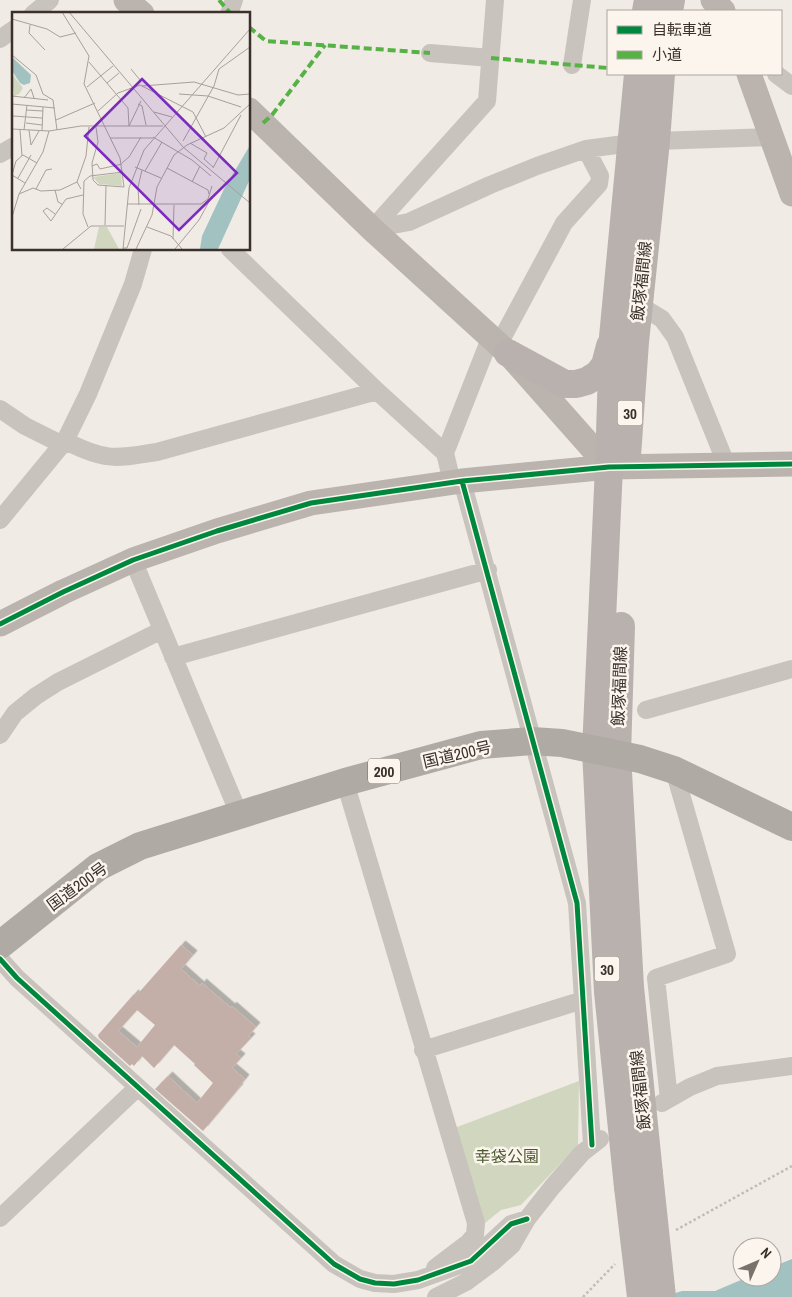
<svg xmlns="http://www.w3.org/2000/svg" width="792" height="1297" viewBox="0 0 792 1297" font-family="'Archivo Narrow','Noto Sans JP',sans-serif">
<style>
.green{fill:#d1d6bf}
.water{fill:#a1c2c1}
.building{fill:#c3afa7;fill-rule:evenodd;filter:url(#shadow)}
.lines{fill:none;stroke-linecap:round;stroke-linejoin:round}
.path{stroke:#c2bbb6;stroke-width:2.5;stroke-dasharray:2.5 2.5;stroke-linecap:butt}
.street{stroke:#c9c3be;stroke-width:18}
.secondary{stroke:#bab3ae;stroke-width:25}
.primary{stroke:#b8b1ad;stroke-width:28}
.highway{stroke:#afaaa4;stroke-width:28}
.primary-bridge{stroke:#b8b1ad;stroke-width:28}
.quiet{stroke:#57b246;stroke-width:4;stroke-dasharray:8 4;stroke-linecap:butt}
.cycleway-casing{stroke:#fbf5ee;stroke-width:8}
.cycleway{stroke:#00873e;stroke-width:5}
.labels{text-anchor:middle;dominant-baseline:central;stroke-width:5;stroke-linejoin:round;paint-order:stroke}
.shield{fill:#fbf5ee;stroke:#756b66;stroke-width:1}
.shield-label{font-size:15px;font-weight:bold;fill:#3b302b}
.street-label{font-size:16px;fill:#3b302b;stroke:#fbf5ee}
.park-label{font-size:16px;fill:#4a5a2e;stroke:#fbf5ee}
.inset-road{fill:none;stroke:#a8a09b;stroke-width:1}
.view{fill:#7b2cbf;fill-opacity:0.15;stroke:#7b2cbf;stroke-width:2.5}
.inset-edge{fill:none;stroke:#3b302b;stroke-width:2.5}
</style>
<defs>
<filter id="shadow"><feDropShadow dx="4.5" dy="-4.5" stdDeviation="0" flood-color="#0004"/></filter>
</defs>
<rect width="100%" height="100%" fill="#f0ebe5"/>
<path class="green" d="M579,1081L578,1145L521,1205L501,1210L480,1227L452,1129Z"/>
<path class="water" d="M792,1259V1297H663L682,1291H715L748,1277H772V1267Z"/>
<path class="building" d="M181,945L193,955L181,969L200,986L202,983L231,1008L232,1006L256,1027L248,1036L251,1038L236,1054L241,1058L232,1068L245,1079L238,1088H239L203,1131L155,1089L168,1076L197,1103L213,1083L194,1065L195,1064L174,1045L154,1068L142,1056L134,1066L132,1064L130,1066L99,1038L98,1035L134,994L136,996ZM137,1010L155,1025L137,1047L118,1031Z"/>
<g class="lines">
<path class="path" d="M676,1230L792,1166
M583,1297L615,1264"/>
<path class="street" d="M33,14L50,0
M229,14L234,0
M0,39L14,29
M430,53L491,58
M572,65L582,0
M776,74L792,86
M656,141L773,137
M0,154L14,146
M372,229L409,222L490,185L537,166L586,149L632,143
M372,229L487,101L495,0
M230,249L377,391L445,453L452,482
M639,305L662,319L675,337L727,466
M499,344L564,223L599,184L600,176L586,149
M0,409L25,426L63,445
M65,441C78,447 91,454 106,456C122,459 141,454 157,452L377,391
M445,453L491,336
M462,481L577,903L592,1145
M0,520L65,441L88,394L133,284L143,249
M133,560L239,814
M173,657L488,570
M646,710L792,669
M0,735L15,713L36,696L58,682L162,630
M345,782L476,1223L475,1235L468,1243L435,1268
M0,959L17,978L334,1264L360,1279L375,1283L394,1284L418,1280L471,1261L511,1224L527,1219
M423,1050L583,1000
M669,1099L656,978L727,954L674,770
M662,1103L690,1087L717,1076L792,1066
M0,1218L138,1087
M436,1297L466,1282L493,1262L512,1245L527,1219L553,1186L582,1153L600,1139"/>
<path class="secondary" d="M126,0L142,14
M713,0L723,11
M749,74L792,194
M249,110L372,229L508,353L609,467
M0,624L63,592L133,560L217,531L311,503L462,481L609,467L792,464"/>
<path class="primary" d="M646,11L648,0
M669,11L671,0
M508,353L565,384H576L587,381L598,374L605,365L610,346
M627,456L635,342L656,141L661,74
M621,626L617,754L630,987L649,1174
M628,1187L608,992L596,750L609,467L613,337L638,74"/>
<path class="highway" d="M0,945L98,867L140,846L345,782L481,745L532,741L562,743L640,759L674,770L792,827"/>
<path class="primary-bridge" d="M649,1174L662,1297
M628,1187L641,1297"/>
<path class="quiet" d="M219,0L231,14
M249,27L266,41L430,53
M491,58L608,68
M263,123L272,115L325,45"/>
<defs>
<path id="cycleway" d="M462,481L577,903L592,1145
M0,624L63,592L133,560L217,531L311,503L462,481L609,467L792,464
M0,959L17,978L334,1264L360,1279L375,1283L394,1284L418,1280L471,1261L511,1224L527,1219"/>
</defs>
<use href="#cycleway" class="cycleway-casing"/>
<use href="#cycleway" class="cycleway"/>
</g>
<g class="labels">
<g class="shield">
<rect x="617.5" y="400.5" width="25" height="25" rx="4"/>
<rect x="368" y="758.5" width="32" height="25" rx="4"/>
<rect x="594.5" y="956.5" width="25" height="25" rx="4"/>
</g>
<g class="shield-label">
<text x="630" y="413">30</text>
<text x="384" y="771">200</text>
<text x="607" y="969">30</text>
</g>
<g class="street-label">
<text transform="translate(641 281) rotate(-84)">飯塚福間線</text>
<text transform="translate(619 686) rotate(-88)">飯塚福間線</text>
<text transform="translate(457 754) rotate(-13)">国道200号</text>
<text transform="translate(77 886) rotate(-36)">国道200号</text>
<text transform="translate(640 1090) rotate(-96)">飯塚福間線</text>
</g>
<g class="park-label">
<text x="507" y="1156">幸袋公園</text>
</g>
</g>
<g transform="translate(12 12)">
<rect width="238" height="238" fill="#f0ebe5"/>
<path d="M0,62L11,76L7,82L2,84ZM109,161L110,174L87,172L81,165ZM87,215H95L107,237H82Z" fill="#d1d6bf"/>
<path d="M0,45L19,63L18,71L12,73L8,71L0,59ZM237,135V169L206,237H188L190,224L212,177Z" fill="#a1c2c1"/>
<path class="inset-road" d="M50,0L77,44L72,72L108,146L112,175M57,0L171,135L238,191M0,7L35,17L48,25L64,21M18,13L17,21L33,38M0,43L24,63L31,82L41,88M77,50L116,96L117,114M119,57L128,68L125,72M95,71L107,61M130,74L182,70L226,83L238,82M75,75L101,54M167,82L196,84L229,95M0,84L36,88M12,86L19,77L22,86M41,88L45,118M0,92L43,96M126,92L130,94L134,113M0,96V114M14,98L31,99M86,99L106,81L128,73L181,100L194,125M142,100L160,105M1,104L30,106M44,108L83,91M14,111L30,113M117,114L129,89M84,115L86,130L80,151L81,168L86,173L112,175M0,117L37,119L69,114H151M8,118L10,144M12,118L15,93M17,118L19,133L27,119M30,119L31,95M141,125L180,148L199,164M98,126H141M171,129L202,74L207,57L238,35M178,131L195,141L192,147L201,155M110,151L117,145L129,125M80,154L85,152L88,157L110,152M123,155L149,166M155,156L196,178L197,182M201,156L229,103M133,159L150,130M6,166L19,143M180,170L188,154M13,171L0,163L4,149L11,143L25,151M24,177L34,158L40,157M69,177L65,170L74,144L77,115M43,178L46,190L50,192M7,182L21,176L29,179L48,178L65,170M115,192H189L196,187L200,174M127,193L126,175L130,158M43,202L35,196L31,199L39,209L54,187L71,183M0,205L7,182L31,140L37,119M93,213L94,174M76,215L71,202L72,169L78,164L111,160M135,215L159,224L170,237M161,227L162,193M111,236H115L129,197M51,237L79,214H112M111,237L117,176L132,138L238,17M124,237L140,203L145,175L162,143L175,133L212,116L238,92M163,237L187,208L200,184"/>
<path class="view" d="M130,67L225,161L167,218L73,124Z"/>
<rect width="238" height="238" class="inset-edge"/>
</g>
<rect x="607" y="10" width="175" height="65" fill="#fbf5ee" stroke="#aea6a0"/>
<rect x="617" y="26" width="25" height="8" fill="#00873e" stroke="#aea6a0"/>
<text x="652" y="35" font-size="15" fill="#3b302b">自転車道</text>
<rect x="617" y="51" width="25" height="8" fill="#57b246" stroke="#aea6a0"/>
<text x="652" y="60" font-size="15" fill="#3b302b">小道</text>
<g transform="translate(757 1262) rotate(45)"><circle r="24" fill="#fbf5ee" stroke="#aea6a0"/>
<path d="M0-4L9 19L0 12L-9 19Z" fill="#7a716c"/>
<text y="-8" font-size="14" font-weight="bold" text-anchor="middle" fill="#3b302b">N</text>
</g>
</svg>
